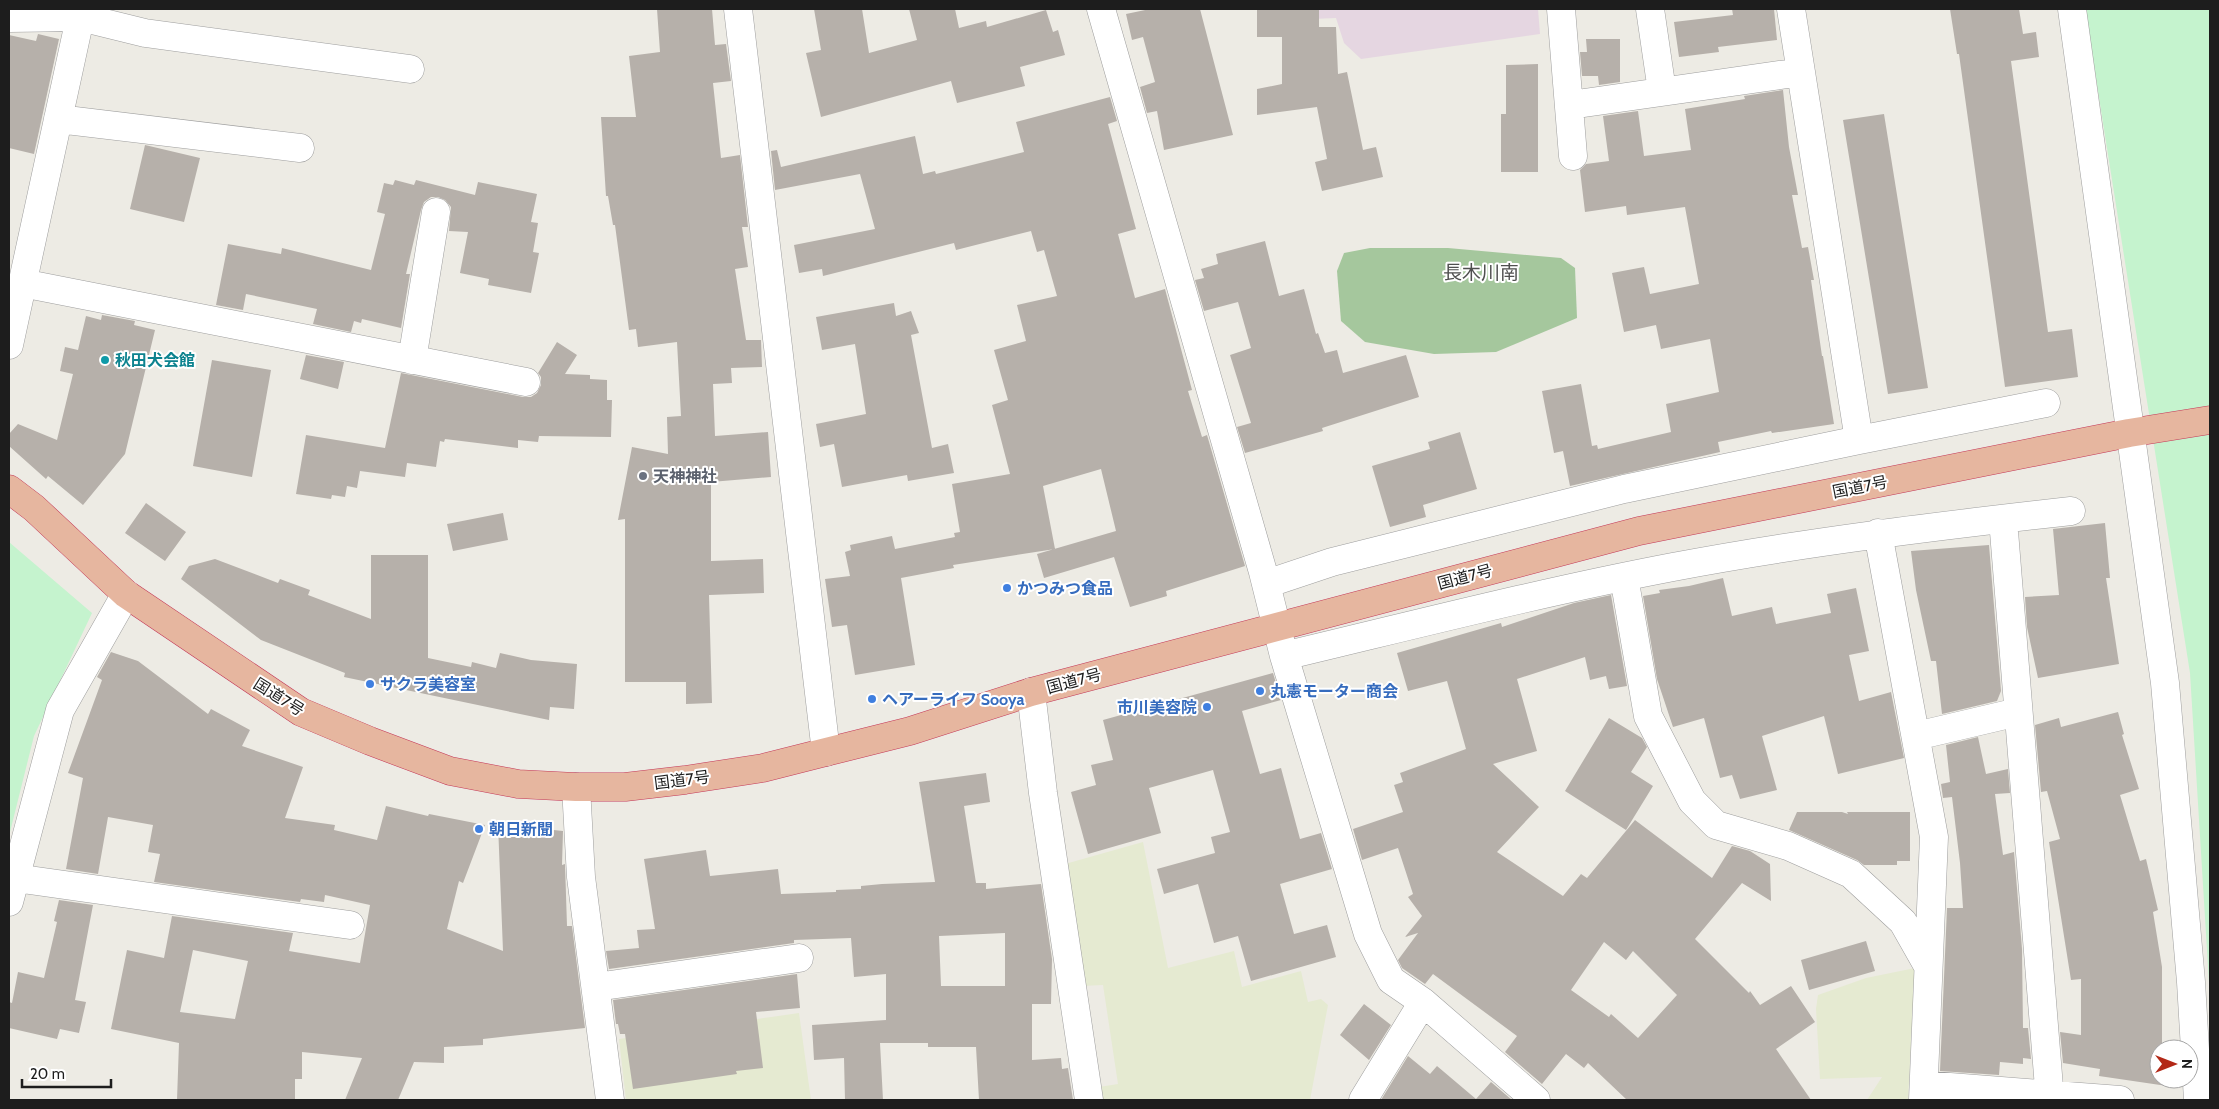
<svg xmlns="http://www.w3.org/2000/svg" width="2219" height="1109" viewBox="0 0 2219 1109" font-family="Cabin,'Noto Sans JP',sans-serif">
<style>
.industrial{fill:#e5d6e1}
.farmland{fill:#e5ead1}
.forest{fill:#a5c79d}
.park{fill:#c5f3ce}
.building{fill:#b6b0aa;fill-rule:evenodd}
.lines{fill:none;stroke-linecap:round;stroke-linejoin:round}
.minor-casing{stroke:#9e9e9e;stroke-width:29}
.trunk-casing{stroke:#c43859;stroke-width:29}
.minor{stroke:#fff;stroke-width:28}
.trunk{stroke:#e6b69f;stroke-width:28}
.culture-dot{fill:#0f9aa8;stroke:#fff;stroke-width:2}
.worship-dot{fill:#6b7280;stroke:#fff;stroke-width:2}
.shop-dot{fill:#3f7fe0;stroke:#fff;stroke-width:2}
.labels{text-anchor:middle;dominant-baseline:central;stroke-width:4;stroke-linejoin:round;paint-order:stroke}
.culture-label{font-size:16px;font-weight:bold;fill:#0d838f;stroke:#fff;text-anchor:start}
.worship-label{font-size:16px;font-weight:bold;fill:#5b616d;stroke:#fff;text-anchor:start}
.street-label{font-size:16px;fill:#1d1d1d;stroke:#fff}
.shop-label{font-size:16px;font-weight:bold;fill:#366cbe;stroke:#fff;text-anchor:start}
.quarter-label{font-size:19px;fill:#505050;stroke:#fff}
</style>
<rect width="100%" height="100%" fill="#edebe4"/>
<path class="industrial" d="M1261,9H1538L1540,34L1361,59L1344,43L1336,18L1263,21Z"/>
<path class="farmland" d="M1143,842L1168,968L1234,951L1242,987L1301,971L1308,1002L1321,999L1328,1005L1310,1100H1101L1099,1087L1118,1084L1103,985L1082,986L1065,864Z
M1915,968L1908,1100H1867L1882,1077L1820,1079L1816,1009L1818,995L1866,978Z
M799,1013L811,1100H626L619,1039Z"/>
<path class="forest" d="M1370,248H1448L1561,258L1575,268L1577,318L1496,352L1434,354L1365,342L1341,321L1337,271L1344,253Z"/>
<path class="park" d="M2085,9H2210V999L2190,673Z
M9,542L92,613L34,736L9,836Z"/>
<path class="building" d="M657,9H712L715,45L726,44L731,81L713,83L721,158L740,155L748,227H742L748,267L735,269L746,340H761L762,367L731,368L732,383L713,384L715,436L768,432L771,477L711,482V561L763,559L764,593L709,595L712,703L686,704V682H625V519L618,520L632,447L668,454L667,417L681,416L677,342L638,347L636,329L629,330L615,225H613L608,196H606L601,117H636L629,56L660,52Z
M814,9H862L869,53L917,40L909,9H955L959,28L986,21L987,27L1046,10L1053,32L1058,30L1065,55L1020,67L1025,86L957,103L951,81L821,117L806,53L821,50Z
M1150,9H1200L1233,135L1164,150L1157,111L1147,113L1140,87L1155,82L1143,37L1132,40L1126,14Z
M1257,9H1319V27H1336L1338,74L1347,72L1363,150L1376,147L1383,177L1322,191L1315,162L1327,159L1317,107L1257,115V89L1282,84V37H1257Z
M1732,9H1774L1777,40L1718,47L1719,52L1679,57L1674,22L1733,15Z
M1950,9H2019L2023,34L2036,32L2039,57L2011,61L2048,332L2072,329L2078,377L2005,387L1959,54H1957Z
M38,34L59,39L34,154L9,148V35L36,41Z
M1586,39H1620V82L1599,85L1598,76H1582L1580,52H1587Z
M1538,64V172H1501V114H1506V65Z
M1783,90L1789,147L1798,195H1792L1802,248L1808,247L1814,280H1811L1822,356H1823L1834,424L1772,433L1771,431L1718,442L1720,452L1570,486L1563,451L1554,453L1542,391L1581,384L1592,446L1597,445L1598,449L1671,432L1666,404L1719,392L1710,339L1661,349L1656,325L1624,332L1612,273L1644,267L1650,294L1699,284L1685,207L1627,215L1626,206L1585,212L1580,170L1586,164L1609,161L1603,116L1638,111L1644,156L1691,150L1685,109L1745,99L1744,96Z
M1110,97L1117,121L1108,124L1136,229L1118,234L1135,298L1165,289L1192,390L1188,391L1202,437L1207,435L1245,566L1166,591L1167,596L1130,607L1114,557L1044,578L1037,554L1116,531L1101,469L1043,486L1055,549L953,565L954,568L901,578L915,665L855,675L847,625L832,627L825,579L850,576L845,552L851,550L850,545L892,536L895,549L955,537L954,533L960,532L952,484L1010,474L992,405L1008,400L994,350L1026,341L1017,305L1057,296L1044,250L1037,252L1031,231L956,250L954,243L823,276L822,269L799,273L794,245L875,229L860,174L775,190L771,151L777,150L781,167L915,136L923,174L935,171L936,174L1024,152L1016,122Z
M1884,114L1928,388L1888,394L1843,120Z
M145,145L200,158L184,222L130,209Z
M395,180L414,185L416,180L475,195L478,182L537,194L531,222L538,223L533,252L539,253L531,293L488,285L489,279L460,273L468,232L449,231L451,207L445,200L438,197H431L424,202L421,210L406,274H410L401,328L362,319L361,323L354,321L351,332L313,324L317,309L246,294L243,310L216,305L228,244L281,254L282,248L371,270L385,214L377,212L384,183L393,185Z
M1265,241L1279,296L1304,289L1316,334L1318,333L1325,353L1337,350L1343,373L1406,355L1419,397L1322,428L1323,431L1245,453L1237,427L1251,423L1230,355L1251,348L1238,302L1204,311L1195,280L1204,278L1201,269L1218,264L1216,254Z
M894,303L896,316L911,311L919,333L911,335L932,448L948,444L954,473L908,481L907,475L842,487L834,444L820,447L816,424L866,414L855,344L822,350L816,317Z
M102,315L135,321L134,325L155,330L125,454L83,505L48,476L46,479L9,446V434L18,424L57,440L73,374L60,371L65,347L78,350L86,316L101,320Z
M557,342L577,355L565,374L590,375V379L607,380V400H612L611,437L539,436L538,442L518,440V448L445,439L444,442L440,441L436,467L407,463L405,477L360,471L357,488L347,486L345,497L332,495L331,499L296,494L306,435L385,448L401,373L523,397H531L537,393L541,385V377L538,373Z
M306,355L344,362L338,389L300,379Z
M212,360L271,370L252,477L193,466Z
M1460,432L1477,489L1423,505L1426,517L1390,527L1372,466L1430,449L1428,442Z
M146,503L186,532L165,561L125,533Z
M503,513L508,540L453,551L447,524Z
M2105,523L2110,578H2106L2119,664L2038,678L2027,627L2025,597L2059,595L2053,529Z
M1989,545L2001,691L1997,701L1942,714L1936,661H1931L1916,590L1911,551Z
M371,555H428V658L471,667L472,662L496,668L500,653L531,660L577,664L574,709L550,707L549,720L344,677L345,673L261,640L181,579L189,566L215,559L278,583L280,579L310,590L308,595L371,619Z
M1723,578L1732,616L1772,607L1776,624L1831,613L1827,594L1856,588L1869,651L1849,655L1859,701L1891,692L1904,758L1838,774L1824,716L1762,736L1777,790L1740,799L1732,775L1720,778L1704,718L1673,727L1657,679L1643,596L1660,593L1659,590L1689,586Z
M1611,595L1627,686L1609,689L1606,676L1590,680L1585,657L1517,679L1537,751L1493,764L1539,807L1497,852L1563,896L1581,874L1587,878L1635,820L1712,878L1732,846L1750,851L1770,864L1771,901L1742,883L1695,939L1749,993L1750,991L1760,1005L1791,986L1815,1022L1776,1049L1811,1100H1627L1588,1063L1584,1068L1566,1054L1542,1084L1505,1052L1517,1036L1433,974L1425,984L1402,968L1398,960L1418,933L1405,937L1422,916L1408,897L1413,894L1398,848L1362,860L1353,829L1403,812L1394,785L1403,782L1400,773L1466,749L1447,681L1408,691L1397,653L1501,623L1502,627L1574,603ZM1604,942L1626,960L1633,951L1677,995L1638,1038L1611,1014L1609,1017L1571,990Z
M111,652L138,661L208,714L211,709L250,730L242,746L303,767L285,818L335,825L334,830L377,840L386,806L428,816L429,814L485,825L463,883L459,881L447,929L503,951L498,824L563,831L562,865L565,864L567,926H572L585,1028L483,1039V1045L444,1047V1063L414,1062L398,1100H345L362,1058L302,1052V1079H295V1100H177L179,1043L111,1029L127,950L164,958L172,916L293,933L289,951L360,963L370,905L325,895L324,902L301,899L300,902L154,882L160,854L148,852L153,825L108,817L98,874L66,869L83,778L68,773L102,680L97,677ZM193,950L248,961L235,1019L180,1012Z
M1273,673L1281,700L1242,711L1260,774L1281,768L1300,839L1321,833L1332,869L1280,884L1294,934L1327,925L1336,957L1251,981L1238,936L1214,943L1198,884L1164,894L1157,869L1215,853L1211,837L1230,832L1213,770L1149,788L1161,833L1088,854L1071,792L1096,785L1091,765L1113,760L1103,720Z
M2118,712L2124,734L2122,735L2139,789L2120,795L2140,861L2146,859L2158,910L2153,912L2162,967V1047L2173,1048L2159,1049V1079H2168L2167,1086L2099,1076L2100,1069L2063,1063L2060,1032L2081,1035V979L2071,980L2049,842L2060,839L2047,791L2041,792L2035,725L2059,718L2061,727Z
M1609,718L1642,738L1647,747L1631,772L1653,786L1626,830L1565,791Z
M1978,737L1986,774L2008,769L2010,793L1995,794L2003,855L2014,852L2022,949L2023,1028H2028L2031,1059L2023,1058V1064L2000,1062L1999,1075L1940,1071L1947,908H1963L1960,863L1952,797L1943,798L1941,784L1950,782L1946,745Z
M986,773L990,802L964,806L976,883H986V889L1041,884L1052,959L1051,1004H1032V1060L1061,1058L1062,1069L1068,1068L1073,1100H979L976,1047H928V1043H880L883,1100H845L844,1058L814,1060L812,1025L886,1020V974L854,977L851,938L794,940V943L609,969L606,951L639,948L637,930L655,929L644,859L706,850L710,876L778,869L781,894L836,892V890L861,889V886L882,884L935,882L919,782ZM1005,933V986H941L939,936Z
M1797,812H1842L1848,814L1847,812H1910V861H1897V865H1864L1857,860L1789,830Z
M59,900L93,905L75,1000L86,1002L79,1033L60,1029L57,1039L9,1028V1002L12,1003L18,972L44,978L57,922L54,921Z
M1866,941L1875,971L1809,990L1801,960Z
M797,974L800,1008L756,1012L763,1068L736,1071L737,1074L633,1089L625,1034H620L618,1024H616L613,1000Z
M1364,1004L1391,1025L1369,1060L1340,1035Z
M1408,1056L1430,1074L1437,1066L1476,1099L1491,1082L1512,1100H1381Z"/>
<g class="lines">
<defs>
<path id="minor" d="M738,9L826,752
M1101,9L1263,572L1284,656L1368,934L1391,980L1423,1002L1536,1100
M1561,9L1573,156
M1650,9L1662,91
M1791,9L1859,440
M2072,9L2165,683L2191,982L2198,1100
M9,18L80,17L145,33L410,69
M1570,105L1801,72
M58,119L300,148
M22,283L526,382
M9,345L82,9
M412,360L436,212
M2003,519L2050,1100
M1878,533L1934,837L1923,1100
M1624,577L1648,716L1692,801L1716,825L1788,846L1851,874L1903,922L1928,966
M1266,584L1332,562L1624,489L1859,440L2046,403
M1284,656C1414,625 1542,592 1673,567C1805,542 1938,526 2071,511
M1031,692L1043,793L1089,1100
M1916,736L2018,712
M576,787L581,877L610,1100
M15,878L350,925
M9,902L60,710L126,594
M596,987L799,958
M1924,1085L2120,1100
M1363,1100L1423,1002"/>
<path id="trunk" d="M9,489L34,508L126,594L301,712L370,741L450,771L518,784L576,787H625L685,780L763,768L826,752L910,731L1031,692L1639,531L2129,433L2210,420"/>
</defs>
<use href="#minor" class="minor-casing"/>
<use href="#trunk" class="trunk-casing"/>
<use href="#minor" class="minor"/>
<use href="#trunk" class="trunk"/>
</g>
<circle class="culture-dot" cx="105" cy="360" r="5"/>
<circle class="worship-dot" cx="643" cy="476" r="5"/>
<g class="shop-dot">
<circle cx="1007" cy="588" r="5"/>
<circle cx="370" cy="684" r="5"/>
<circle cx="1260" cy="691" r="5"/>
<circle cx="872" cy="699" r="5"/>
<circle cx="1207" cy="707" r="5"/>
<circle cx="479" cy="829" r="5"/>
</g>
<g class="labels">
<g class="culture-label">
<text x="115" y="360">秋田犬会館</text>
</g>
<g class="worship-label">
<text x="653" y="476">天神神社</text>
</g>
<g class="street-label">
<text transform="translate(1860 487) rotate(-11)">国道7号</text>
<text transform="translate(1465 577) rotate(-15)">国道7号</text>
<text transform="translate(1074 681) rotate(-15)">国道7号</text>
<text transform="translate(279 697) rotate(32)">国道7号</text>
<text transform="translate(682 780) rotate(-7)">国道7号</text>
</g>
<g class="shop-label">
<text x="1017" y="588">かつみつ食品</text>
<text x="380" y="684">サクラ美容室</text>
<text x="1270" y="691">丸憲モーター商会</text>
<text x="882" y="699">ヘアーライフ Sooya</text>
<text x="1197" y="707" text-anchor="end">市川美容院</text>
<text x="489" y="829">朝日新聞</text>
</g>
<g class="quarter-label">
<text x="1481" y="272">長木川南</text>
</g>
</g>
<rect width="2219" height="1109" fill="none" stroke="#1d1d1d" stroke-width="20"/>
<g transform="translate(2174 1064) rotate(90)"><circle r="24" fill="#ffffff" stroke="#a5a5a5"/>
<path d="M0-4L9 19L0 12L-9 19Z" fill="#b32817"/>
<text y="-8" font-size="14" font-weight="bold" text-anchor="middle" fill="#1d1d1d">N</text>
</g>
<path d="M22 1079v8h89v-8" fill="none" stroke="#1d1d1d" stroke-width="2.5"/>
<text x="30" y="1079" font-size="15" fill="#1d1d1d" stroke="#ffffff" stroke-width="4" paint-order="stroke">20 m</text>
</svg>
